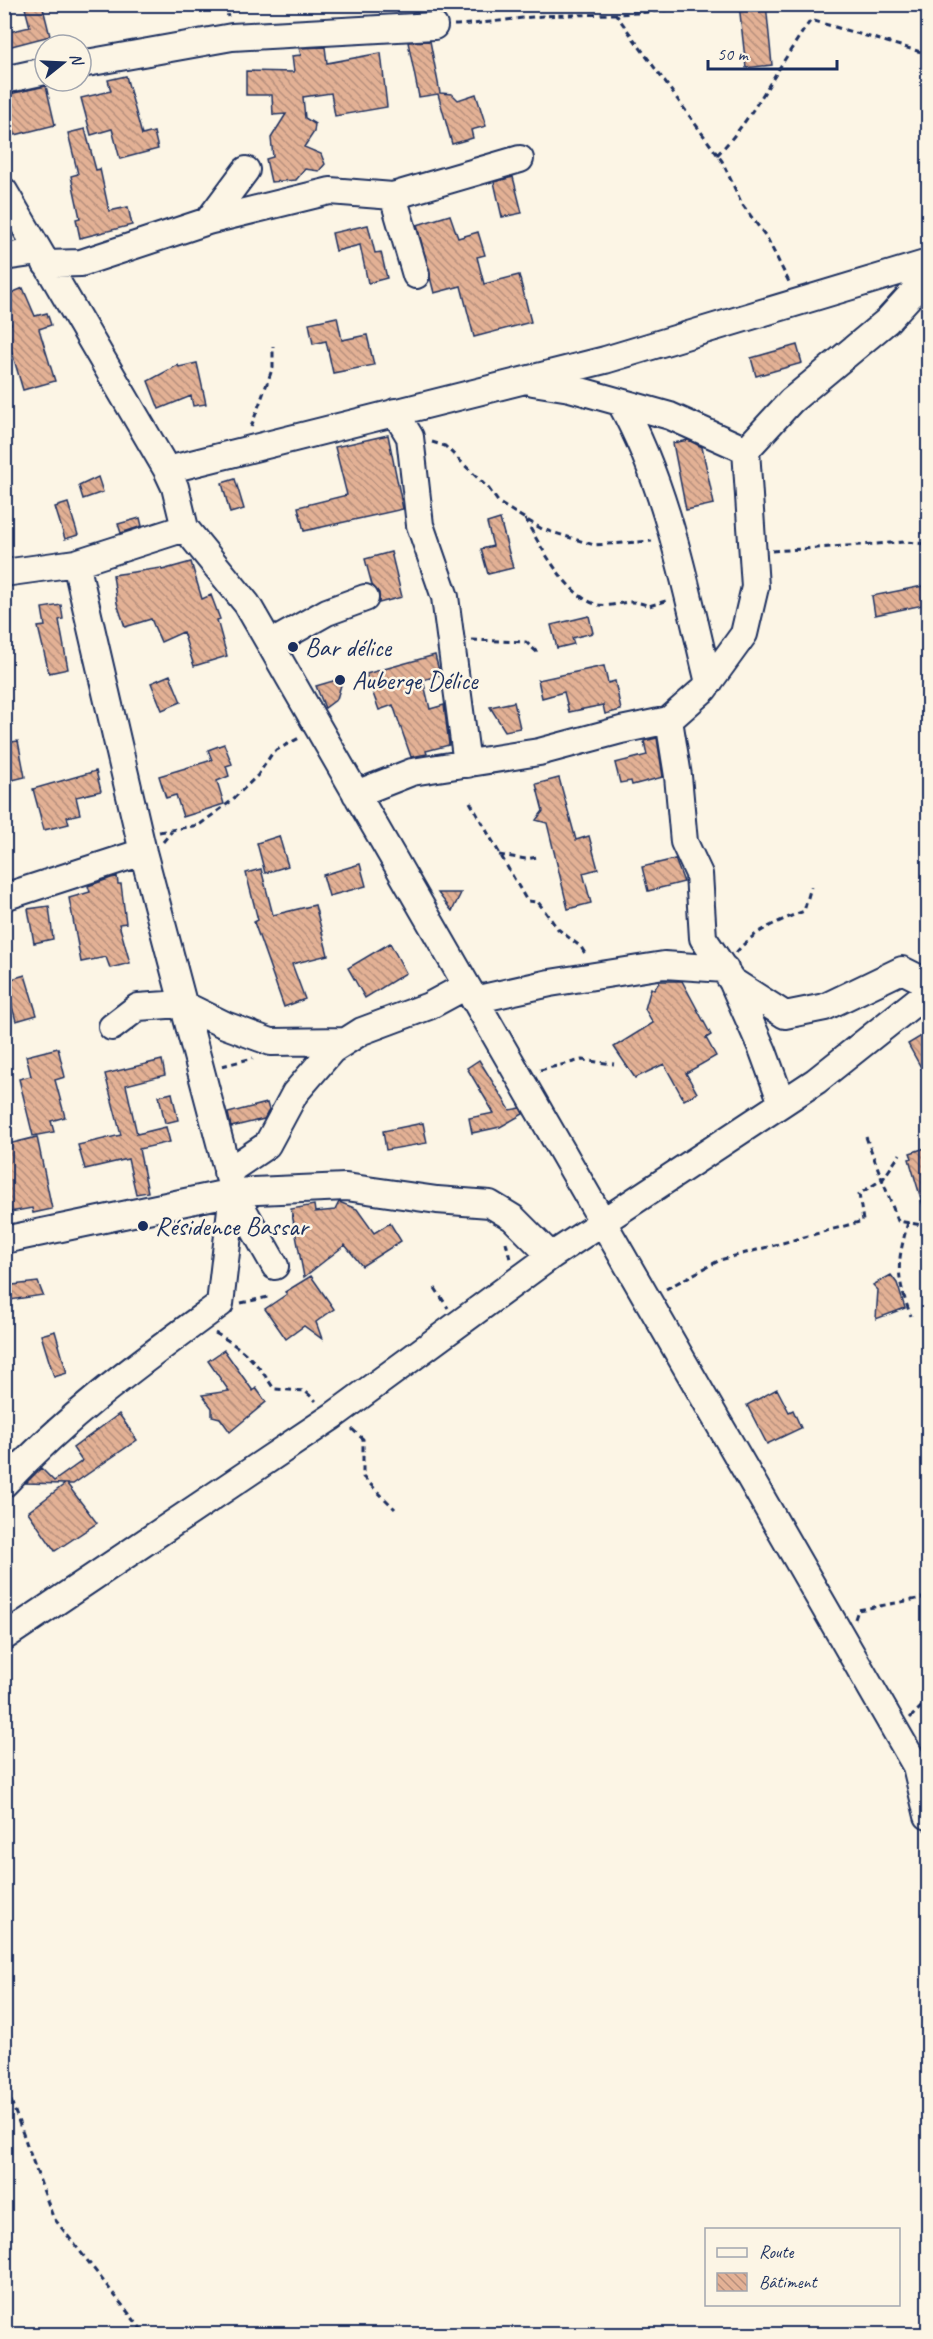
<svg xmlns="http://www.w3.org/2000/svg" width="933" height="2339" viewBox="0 0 933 2339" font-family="Caveat,sans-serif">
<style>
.building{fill:url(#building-back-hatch);stroke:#1b2f5e;stroke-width:1.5}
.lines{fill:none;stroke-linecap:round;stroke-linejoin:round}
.minor-casing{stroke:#1b2f5e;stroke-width:30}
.path{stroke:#1b2f5e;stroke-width:3;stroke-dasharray:6 4.5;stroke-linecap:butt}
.minor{stroke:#fcf5e5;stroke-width:26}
.poi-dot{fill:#1b2f5e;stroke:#fcf5e5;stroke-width:2}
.labels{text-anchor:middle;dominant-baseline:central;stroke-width:5;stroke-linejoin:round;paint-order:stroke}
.poi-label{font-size:26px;fill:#1b2f5e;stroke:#fcf5e5;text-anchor:start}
</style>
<defs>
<pattern id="building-back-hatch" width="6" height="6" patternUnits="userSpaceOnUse" patternTransform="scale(1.5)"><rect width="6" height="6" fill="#e3b195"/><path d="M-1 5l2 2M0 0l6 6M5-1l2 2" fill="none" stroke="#b7907d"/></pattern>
</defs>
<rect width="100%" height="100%" fill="#fcf5e5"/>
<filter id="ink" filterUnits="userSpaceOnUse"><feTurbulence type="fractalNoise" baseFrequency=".0167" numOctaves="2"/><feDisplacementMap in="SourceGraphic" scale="12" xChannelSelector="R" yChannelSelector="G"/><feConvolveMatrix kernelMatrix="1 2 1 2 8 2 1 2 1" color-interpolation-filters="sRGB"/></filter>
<g filter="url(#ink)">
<path class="building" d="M24,4H42L50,36L4,48V33L30,27Z
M739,4H766L772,65L746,68Z
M430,41L440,93L452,94L458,100L476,94L486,126L471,130L473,138L452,144L438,94L419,97L408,42Z
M325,47L327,63L381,53L387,107L335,116L331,93L303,97L305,118L315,124L314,132L304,147L321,154L325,164L319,171L305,169L296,180L271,182L266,159L273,157L271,138L286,114L273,115L272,95H246V71L294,72L292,56L301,55L299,48Z
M126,76L142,135L154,132L158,149L120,159L112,129L91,135L81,98L111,91L108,80Z
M46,86L55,125L15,135L5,95Z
M85,129L96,170L100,169L109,211L128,207L132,225L80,238L76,219L80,218L71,176L78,174L68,133Z
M513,177L522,213L502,217L494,182Z
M450,215L458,238L478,232L485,255L477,257L484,284L519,275L531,322L474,337L461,286L434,293L417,225Z
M368,225L375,253L381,252L387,278L368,283L360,245L336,251L332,233Z
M23,288L35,316L47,313L51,325L39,329L55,381L23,390L8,339L4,340V326L11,324L4,308V296Z
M337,317L342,340L367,335L374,365L333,373L326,341L313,344L309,323Z
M797,345L802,363L756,376L751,358Z
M197,363L206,404L193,406L191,396L159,409L148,381L178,365L179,367Z
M388,435L403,509L304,531L298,507L347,495L335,447Z
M688,440L702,447L714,504L686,510L673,443Z
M98,477L103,492L83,499L79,486Z
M235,479L244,509L230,513L222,483Z
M68,503L78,535L65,539L55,507Z
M140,518L142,526L121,533L118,524Z
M500,519L513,568L488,574L481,549L493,546L487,523Z
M391,552L402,597L379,603V593L372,585L365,559Z
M191,562L202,599L211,595L220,619L217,620L227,656L194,666L183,632L161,642L151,619L125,627L117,603L113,575L161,568L162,570Z
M928,585V604L875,615L872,596Z
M61,605L63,619L59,620L68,669L49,673L38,627L45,626L42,608Z
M589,616L593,633L572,638L574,644L557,648L551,625Z
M435,655L440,675L423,680L430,709L444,705L449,745L426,751L427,754L411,757L393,705L379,710L366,674Z
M604,666L608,683L615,681L621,710L605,714L603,705L569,712L564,692L542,698L538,680Z
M170,675L181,702L162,710L151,683Z
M343,678L337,699L325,708L316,686Z
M514,702L520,728L505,731L490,707Z
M657,738L663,777L632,785L631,781L620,783L615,763L647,755L644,741Z
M18,741L25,777L4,782V743Z
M224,744L232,764L226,766L229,776L217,781L224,804L183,817L176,795L166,798L159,776L212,760L208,750Z
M96,771L101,791L76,797L80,814L67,817L69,824L44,830L33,789Z
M559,778L576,840L589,836L598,869L583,873L591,903L568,909L547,823L536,820L543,811L536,784Z
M279,836L288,866L265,873L257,843Z
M675,859L684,882L648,891L642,867Z
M360,864L366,886L329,896L323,875Z
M261,869L273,915L315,905L328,955L292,964L305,999L284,1007L254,922L258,920L246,873Z
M117,876L118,884H121L126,923L119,924L130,963L110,968L106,957L81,962L69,898L90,892L88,886Z
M438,893H461L452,911Z
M49,906L53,939L34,943L28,909Z
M390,943L406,973L365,998L348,968Z
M25,975L37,1015L16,1021L5,981Z
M660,981H682L711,1035L706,1038L716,1056L686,1073L697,1093L684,1100L664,1064L635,1078L614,1047L653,1023L645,1009L651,988L654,990Z
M928,1032V1080L908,1044Z
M58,1048L65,1077L55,1080L65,1117L51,1121L54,1132L33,1136L19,1079L31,1076L26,1056Z
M162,1060L165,1075L126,1085L137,1134L166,1127L170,1142L139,1149L148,1192L136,1194L128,1159L85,1169L78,1145L121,1135L105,1074Z
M479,1060L510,1110L520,1108L523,1114L500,1127L472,1133L469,1118L494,1113L467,1068Z
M172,1093L178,1120L165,1123L159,1096Z
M267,1103L269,1110L264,1119L231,1127L228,1113Z
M423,1123L427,1143L386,1150L383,1131Z
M37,1137L52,1209L33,1213L32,1208L4,1213V1145Z
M928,1147V1211L925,1212L909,1159L912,1158L910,1153Z
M339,1202L357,1209L374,1233L390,1223L401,1241L362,1266L345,1245L304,1277L291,1209L314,1205L315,1212L335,1210Z
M891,1275L897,1283L905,1308L876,1319L878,1290L873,1285Z
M311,1276L334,1309L316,1322L322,1339L304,1326L286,1339L265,1309L287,1294L285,1292Z
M38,1282L43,1295L4,1301V1286Z
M55,1331L67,1373L54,1377L41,1335Z
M224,1350L253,1391L256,1388L266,1402L230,1432L220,1418L212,1416V1408L202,1395L229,1391L208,1361Z
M777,1389L789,1412L793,1410L801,1428L767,1444L747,1405Z
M119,1414L137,1440L73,1484H67L97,1523L55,1551L28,1512L65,1484L26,1483L41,1468L54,1481L82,1461L73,1448Z"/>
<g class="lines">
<defs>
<path id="minor" d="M81,64L232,37L434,26
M4,80L45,71
M4,191L167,470L175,487L185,528L247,604L916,1766L928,1816
M393,196L520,159
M208,221L246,170
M4,257L39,252
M46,264L81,263L208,221L330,191L393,196L416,275
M533,382L570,388L670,416L746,450L791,401L887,321L928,276
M620,402C668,488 686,589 709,683
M395,412L410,437L420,525L445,597L467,764
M167,470L605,360L928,263
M76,563L143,852L233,1192L275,1266
M4,573L76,563L185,528
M270,644L327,612L365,598
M669,720L678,776L684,842L699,874L703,938L732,981L785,1015L825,1007L902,970L928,983
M356,794L412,772L539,752L621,730L669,720L704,689L744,634L755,587L746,450
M4,897L143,852
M732,981L763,1051L782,1103
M474,1000L550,983L664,965L725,969
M112,1027L138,1007L182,1004L225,1025L271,1042L346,1041
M227,1172L267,1145L295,1093L332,1050L362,1031L429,1006L466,986
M4,1240L233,1192L346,1187L437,1200L490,1204L513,1218L551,1256
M4,1484C71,1412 141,1362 220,1304L233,1192
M4,1637L333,1416L551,1256L816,1081L928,992"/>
</defs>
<use href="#minor" class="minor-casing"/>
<path class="path" d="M225,4L228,17
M615,13L722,161L742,204L767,238L789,282
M454,25C485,24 515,18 545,16C595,13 648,17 696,4
M717,155C756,115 778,65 811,20L928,54
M251,427L273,367V346
M432,442L445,446L489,489L499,503L542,529L594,545L652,541
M525,519C540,545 568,599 599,605C619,608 625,596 649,606L669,600
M772,551L905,542L928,544
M472,640L526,642L540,655
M470,802L527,901L538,902L558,929L581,947L586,955
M159,832L199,825L230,802L258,775L273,752L301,737
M163,842L172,831
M499,855L526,859L538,857
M736,953C753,931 779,921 804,911L811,887
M222,1066L253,1058
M540,1070L582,1060L614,1064
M866,1137L898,1221L928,1226
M908,1222C897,1263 895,1275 911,1316
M506,1242L510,1259
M435,1288L448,1308
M666,1289L720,1260L863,1221L859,1194L883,1179L900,1154
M241,1303L268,1297
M215,1333C244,1349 256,1361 274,1389L305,1391L316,1401
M352,1429L363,1439V1477L395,1509
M855,1619L858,1610L928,1597
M910,1718L928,1700
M4,2081L53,2217L145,2334"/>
<use href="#minor" class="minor"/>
</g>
</g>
<g class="poi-dot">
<circle cx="293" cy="647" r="6"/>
<circle cx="340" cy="680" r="6"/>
<circle cx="143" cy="1226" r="6"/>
</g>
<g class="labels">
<g class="poi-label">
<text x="305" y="647">Bar délice</text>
<text x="352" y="680">Auberge Délice</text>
<text x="155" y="1226">Résidence Bassar</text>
</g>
</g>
<rect width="933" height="2339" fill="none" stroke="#fcf5e5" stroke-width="24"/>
<rect x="12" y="12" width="909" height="2315" fill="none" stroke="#1b2f5e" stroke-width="2" filter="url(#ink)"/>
<rect x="705" y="2228" width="195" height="78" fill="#fcf5e5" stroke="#a2a6af" stroke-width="1.5"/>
<rect x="717" y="2248" width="30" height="9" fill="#fcf5e5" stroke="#a2a6af" stroke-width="1.5"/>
<text x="759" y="2258" font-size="18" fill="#1b2f5e">Route</text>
<rect x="717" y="2273" width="30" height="18" fill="url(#building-back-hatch)" stroke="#a2a6af" stroke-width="1.5"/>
<text x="759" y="2288" font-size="18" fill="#1b2f5e">Bâtiment</text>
<g transform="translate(63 63) rotate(72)"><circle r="28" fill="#fcf5e5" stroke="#a2a6af" stroke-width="1.5"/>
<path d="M0-4.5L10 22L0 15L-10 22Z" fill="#1b2f5e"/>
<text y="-9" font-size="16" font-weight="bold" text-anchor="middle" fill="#1b2f5e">N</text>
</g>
<path d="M708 60v9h129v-9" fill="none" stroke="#1b2f5e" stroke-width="3"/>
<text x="717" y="60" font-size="18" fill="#1b2f5e" stroke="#fcf5e5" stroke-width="4.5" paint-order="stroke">50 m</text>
</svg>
